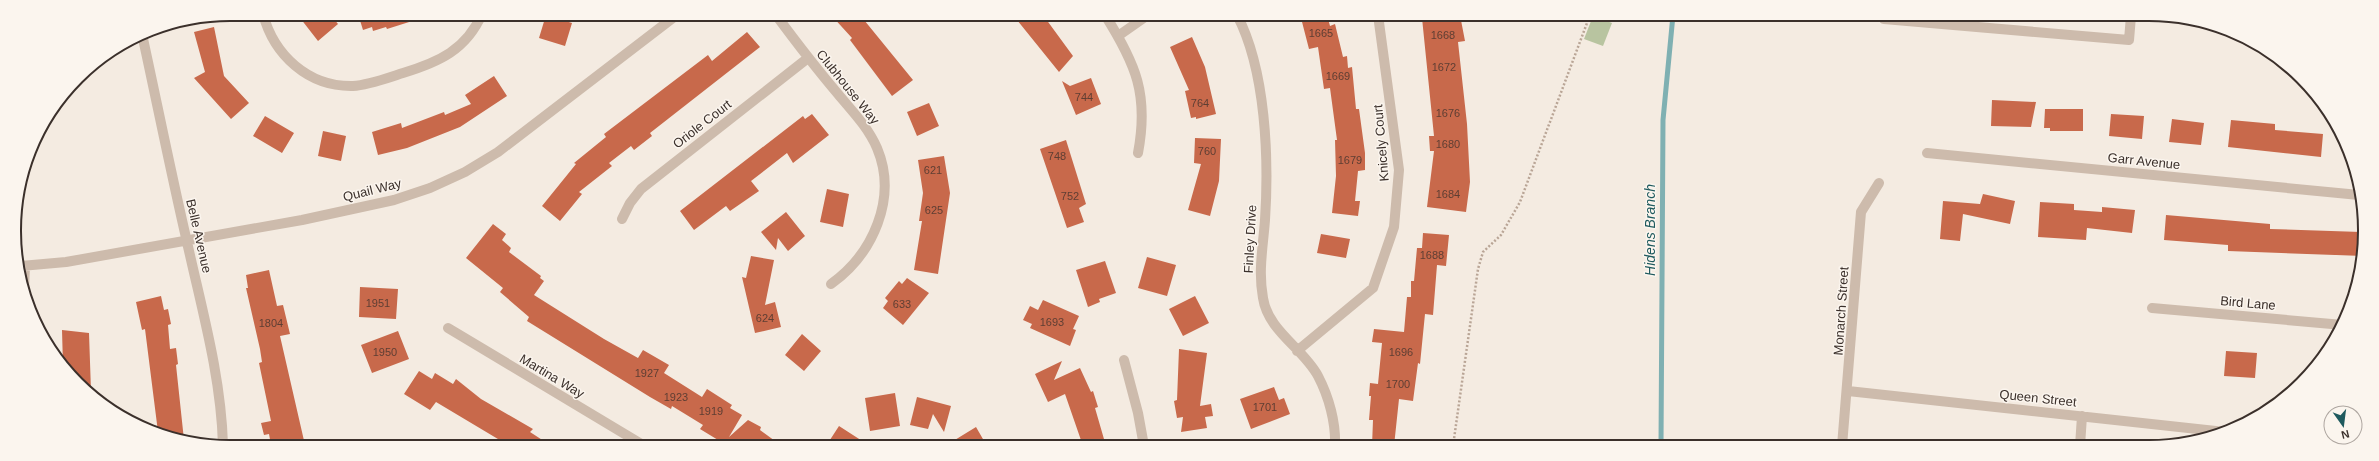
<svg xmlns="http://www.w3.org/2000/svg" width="2379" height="461" viewBox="0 0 2379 461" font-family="Arial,sans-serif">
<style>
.green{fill:#b8c4a0}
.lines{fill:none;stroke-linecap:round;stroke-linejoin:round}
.stream{stroke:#7fb0b2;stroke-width:5}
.building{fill:#c8694b}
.path{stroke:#b9a596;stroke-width:2.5;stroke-dasharray:2 2;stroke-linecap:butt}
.minor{stroke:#cdbbac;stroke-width:10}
.labels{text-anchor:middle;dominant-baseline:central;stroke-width:3;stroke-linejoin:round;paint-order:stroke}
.number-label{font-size:11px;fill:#5e3e33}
.street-label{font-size:13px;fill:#3b302b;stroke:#fbf5ee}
.water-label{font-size:14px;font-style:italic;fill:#1f5a5e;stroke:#fbf5ee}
.rim{fill:none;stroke:#3b302b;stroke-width:2}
</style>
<rect width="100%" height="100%" fill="#f4ebe1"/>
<path class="green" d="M1593,16L1612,23L1603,46L1584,39Z"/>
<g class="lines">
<path class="stream" d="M1661,446L1663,120L1673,15"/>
</g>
<path class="building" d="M297,14H330L338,24L318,41Z
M358,14H425V17L387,29L386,27L373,31L372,27L363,30Z
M546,15L572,23L565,46L539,38Z
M831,15H860L913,80L892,96L850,40L852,38Z
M1013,15H1043L1073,56L1059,72Z
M1314,15H1327L1330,26L1335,24L1343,57L1347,56L1348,68L1352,67L1356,109H1359L1365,153V170L1358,171L1355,201H1360L1358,216L1332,213L1336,176L1335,140H1337L1330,88L1324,89L1318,47L1309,49L1301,18Z
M1440,15H1460L1465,41L1458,42L1467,124L1470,182L1466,212L1427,207L1434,151H1430L1429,136H1434L1422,18Z
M214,27L224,76L249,103L231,119L194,78L205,72L194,32Z
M747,32L760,47L650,133L652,136L634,150L631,146L609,163L612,166L579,192L582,194L560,221L542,206L576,164L574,163L606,137L604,134L708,55L712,61Z
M1192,37L1205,67L1216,114L1196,119V117L1191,118L1185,91L1189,90L1170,47Z
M494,76L507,96L460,127L407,148L378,155L372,132L401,123L402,128L444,112L445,115L471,104L465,95Z
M1091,78L1101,104L1076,115L1062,81L1070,86Z
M1992,100L2036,102L2031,127L1991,126Z
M929,103L939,126L917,136L907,112Z
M2045,109H2083V131H2050V128H2044Z
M812,114L829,135L793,163L787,153L751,181L759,191L730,211L726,206L694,230L680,211L803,116L805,119Z
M2111,114L2144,116L2142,139L2109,136Z
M265,116L294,133L282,153L253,136Z
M2172,119L2204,123L2201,145L2169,142Z
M2231,120L2275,124V130L2323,134L2321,157L2228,147Z
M323,131L346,136L341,161L318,156Z
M1195,138L1221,139L1219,181L1210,216L1188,210L1201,164L1194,163Z
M1066,140L1086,204L1079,208L1084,222L1067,228L1040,149Z
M944,156L950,193L938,274L914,270L922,221H919L923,193L918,160Z
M827,189L849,194L843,227L820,222Z
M1983,194L2015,201L2010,224L1963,214L1960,241L1940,239L1943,201L1980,204Z
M2040,202L2074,204V210L2102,212V207L2135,210L2132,233L2087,228L2086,240L2038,237Z
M786,212L805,236L788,251L778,238L776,250L761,232Z
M2166,215L2270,224V229L2361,232L2363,256L2228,251V245L2164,240Z
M493,224L506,234L502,240L511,248L509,252L541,276L540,278L544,281L534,295L604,339L638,358L643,350L669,365L664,373L702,397L707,389L732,405L730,408L742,415L729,437L748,420L761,427L760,430L782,446H720L723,443L700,429L703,425L690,417L672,406L671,409L650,397L527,321L529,317L500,292L503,288L466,258Z
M1423,233L1449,235L1446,266L1437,265L1433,315L1425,314L1420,364L1418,363L1413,401L1399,399L1394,446H1372L1373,420H1369L1371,396H1369L1370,383L1378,384L1382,343L1372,342L1374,329L1404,332L1407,297H1411V281H1414L1417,248H1422Z
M1321,234L1350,239L1346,258L1317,253Z
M751,256L774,260L765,305L775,302L781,327L755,333L742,277L746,278Z
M1147,257L1176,265L1167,296L1138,288Z
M1105,261L1116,293L1099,299L1100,302L1088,307L1076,270Z
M269,270L277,306L283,305L290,334L280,336L305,445H271L269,434L264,435L261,423L271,421L259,363L262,362L260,349L246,288H248L246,275Z
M907,278L929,293L903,325L883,308L888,301L885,298L899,281L902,284Z
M360,287L398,289L396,319L359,317Z
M161,296L164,310L168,309L171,324L168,325L170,349L176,348L178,364L176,365L184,440L158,432L145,329L142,330L136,302Z
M1195,296L1209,323L1183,336L1169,309Z
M1043,300L1079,316L1073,329L1076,330L1070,346L1030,328L1032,324L1023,320L1030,306L1038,310Z
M62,330L89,333L91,391L68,373L63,366Z
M398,331L409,359L372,373L361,345Z
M802,334L821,351L804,371L785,355Z
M1179,349L1207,353L1200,406L1211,404L1213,416L1205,417L1207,428L1181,432L1183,417L1177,418L1174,401L1177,400Z
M2226,351L2257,353L2255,378L2224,376Z
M1062,361L1054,380L1080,368L1091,392L1093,391L1098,407L1095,408L1106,446H1083L1065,394L1048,402L1035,374Z
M419,371L432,379L435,373L453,384L456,379L481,399L533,429L530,432L550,445H508L436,402L430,410L404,394Z
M1274,387L1279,400L1284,398L1290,414L1251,429L1240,399Z
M895,393L900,426L870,431L865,398Z
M917,397L951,406L944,432L933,414L928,429L910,425Z
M839,426L870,446H826Z
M976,427L987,446H945Z"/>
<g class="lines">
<path class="path" d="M1453,446L1478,269L1483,252L1501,235L1520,202L1590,15"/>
<path class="minor" d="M263,14C274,55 308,87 353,86C369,85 387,78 403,73C439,62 466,50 482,14
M776,15C796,42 816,68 838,94C852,111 868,127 877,148C898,198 873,254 831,284
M1105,15C1136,64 1149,95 1138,153
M1237,15C1266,70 1269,159 1265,220C1263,247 1258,271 1263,298C1268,331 1303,348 1318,376C1329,397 1336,423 1335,446
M1884,16V19L2129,40L2131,16
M142,34C157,103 171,173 187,242C202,310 221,376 223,445
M1118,36L1148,15
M1927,153L2359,195
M622,219L630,203L641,189L808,58
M21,266L66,262L302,220L394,200L430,188L465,172L498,152L678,14
M24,289L25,266
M2152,308L2343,325
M448,328L643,445
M1297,351L1373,288L1394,227L1399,170L1378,15
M1124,360L1138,413L1144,446
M1848,391L2225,432
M1842,446L1861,212L1879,183
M2080,446L2082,416"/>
</g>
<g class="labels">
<g class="number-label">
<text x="1321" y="33">1665</text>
<text x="1443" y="35">1668</text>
<text x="1444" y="67">1672</text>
<text x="1338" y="76">1669</text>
<text x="1084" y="97">744</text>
<text x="1200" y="103">764</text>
<text x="1448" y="113">1676</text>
<text x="1448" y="144">1680</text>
<text x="1207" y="151">760</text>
<text x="1057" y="156">748</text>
<text x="1350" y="160">1679</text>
<text x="933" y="170">621</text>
<text x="1448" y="194">1684</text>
<text x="1070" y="196">752</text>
<text x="934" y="210">625</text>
<text x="1432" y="255">1688</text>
<text x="378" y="303">1951</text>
<text x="902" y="304">633</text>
<text x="765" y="318">624</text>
<text x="1052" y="322">1693</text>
<text x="271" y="323">1804</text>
<text x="385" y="352">1950</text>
<text x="1401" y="352">1696</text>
<text x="647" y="373">1927</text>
<text x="1398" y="384">1700</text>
<text x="676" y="397">1923</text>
<text x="1265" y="407">1701</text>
<text x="711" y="411">1919</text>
</g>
<g class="street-label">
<text transform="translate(848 87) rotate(51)">Clubhouse Way</text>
<text transform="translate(702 124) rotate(-38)">Oriole Court</text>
<text transform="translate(1381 143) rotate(-95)">Knicely Court</text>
<text transform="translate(2144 161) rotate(6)">Garr Avenue</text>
<text transform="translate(372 190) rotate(-14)">Quail Way</text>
<text transform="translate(199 236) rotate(77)">Belle Avenue</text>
<text transform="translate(1250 239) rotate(-87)">Finley Drive</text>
<text transform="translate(2248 303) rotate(5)">Bird Lane</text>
<text transform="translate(1841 311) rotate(-86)">Monarch Street</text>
<text transform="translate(552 376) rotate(31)">Martina Way</text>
<text transform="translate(2038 398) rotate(6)">Queen Street</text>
</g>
<g class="water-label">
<text transform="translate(1650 230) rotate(-90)">Hidens Branch</text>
</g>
</g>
<path d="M0 0H2379V461H0ZM230 21H2149A209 209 0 0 1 2358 230V231A209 209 0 0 1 2149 440H230A209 209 0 0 1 21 231V230A209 209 0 0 1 230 21Z" fill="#fbf5ee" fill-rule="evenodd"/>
<path class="rim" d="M230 21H2149A209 209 0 0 1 2358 230V231A209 209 0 0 1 2149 440H230A209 209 0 0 1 21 231V230A209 209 0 0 1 230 21Z"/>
<g transform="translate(2343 425) rotate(166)"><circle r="19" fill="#fbf5ee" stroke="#aea6a0"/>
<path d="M0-3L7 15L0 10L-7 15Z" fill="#1f5a5e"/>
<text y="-6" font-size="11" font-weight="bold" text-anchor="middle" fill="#3b302b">N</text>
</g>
</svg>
